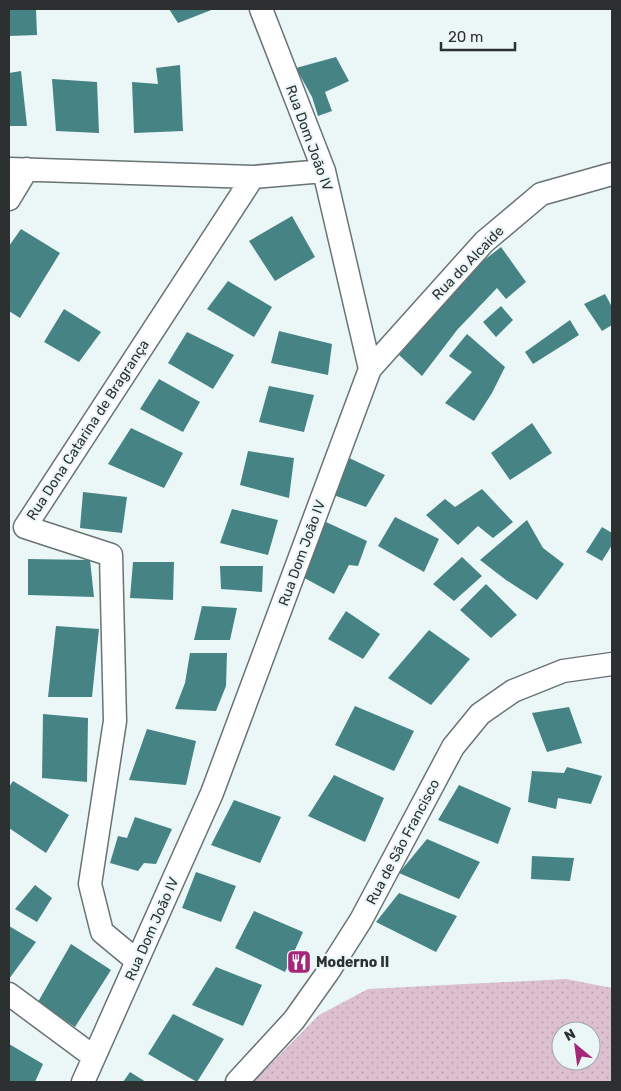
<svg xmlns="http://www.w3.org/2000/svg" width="621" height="1091" viewBox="0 0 621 1091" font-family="Rubik,sans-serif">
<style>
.grass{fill:url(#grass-dots);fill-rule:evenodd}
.building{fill:#458385}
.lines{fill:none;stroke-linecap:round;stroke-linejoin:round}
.minor-casing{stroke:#697373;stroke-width:25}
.minor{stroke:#fff;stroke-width:22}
.labels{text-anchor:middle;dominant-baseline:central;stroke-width:4.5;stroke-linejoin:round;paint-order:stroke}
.street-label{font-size:14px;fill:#2c3030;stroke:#ebf7f7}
.poi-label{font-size:14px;font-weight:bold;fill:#2c3030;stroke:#ebf7f7;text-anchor:start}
</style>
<defs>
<pattern id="grass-dots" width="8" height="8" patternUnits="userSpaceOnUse" patternTransform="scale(1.25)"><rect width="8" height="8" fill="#ddc0cf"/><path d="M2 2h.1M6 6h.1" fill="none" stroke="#bea5b2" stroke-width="1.8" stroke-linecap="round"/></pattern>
</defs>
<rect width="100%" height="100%" fill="#ebf7f7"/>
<path class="grass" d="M566,979L612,988V1082H253L319,1015L368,989ZM561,1031H591V1061H561Z"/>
<path class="building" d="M9,9H36L37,35L9,36Z
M169,9H214L178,23Z
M336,57L349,81L325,92L332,111L318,116L312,97L296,68Z
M180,65L183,131L134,133L132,82L158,84L156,68Z
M21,71L27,126H9V73Z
M52,79L97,82L99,133L56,131Z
M292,216L315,257L275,281L249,241Z
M21,229L60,253L20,318L9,311V246Z
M501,247L526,282L506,299L497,288L457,330L422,376L399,355L450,293L479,264Z
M228,281L272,307L254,337L207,309Z
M605,294L612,307V325L602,331L584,304Z
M501,306L513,320L496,337L483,322Z
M64,309L101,332L79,362L44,342Z
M570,320L579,335L533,364L525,352Z
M279,331L332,344L328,375L271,363Z
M187,332L234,355L213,389L168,363Z
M467,334L505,367L492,393L474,421L445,403L472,372L449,356Z
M159,379L200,402L183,432L140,409Z
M269,386L314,395L304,432L259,422Z
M532,423L552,453L510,480L491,453Z
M131,428L183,453L164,488L108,464Z
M248,451L294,458L289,498L240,485Z
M345,456L385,475L366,507L331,494Z
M482,489L513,522L493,538L478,526L458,545L426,515L445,499L455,507Z
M83,492L127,497L122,533L80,528Z
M232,509L278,520L268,555L220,543Z
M395,517L439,539L424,572L378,546Z
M527,520L543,548L564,564L537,600L506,580L480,560Z
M326,522L367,541L358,566L349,565L334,594L297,574Z
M602,527L612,533V545L602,561L586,552Z
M462,557L482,576L454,601L433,584Z
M28,559L90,560L94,597L28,595Z
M133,562H174L173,600L130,598Z
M220,566H263L262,592L221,589Z
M486,584L517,615L491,638L460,610Z
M202,606L237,608L230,640H194Z
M346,611L380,634L363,659L328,639Z
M56,626L99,629L92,697H48Z
M429,630L470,659L431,705L388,678Z
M190,653H227L226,686L216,711L175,709L185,683Z
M355,706L414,731L394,771L335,745Z
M569,707L582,743L547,752L532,713Z
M43,714L88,718L87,782L42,778Z
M147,729L196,741L186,785L129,780Z
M567,767L602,776L591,804L558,798L556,809L528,802L532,771L564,773Z
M334,775L384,798L365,842L308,816Z
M13,781L69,815L46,853L9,828V787Z
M459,785L511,808L498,844L438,820Z
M234,800L281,817L260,863L211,845Z
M135,817L172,829L156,864L144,863L138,871L110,863L118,836L127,838Z
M427,839L480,862L459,899L399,873Z
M532,856L574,858L570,881L531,879Z
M196,872L236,886L221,922L182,908Z
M35,885L52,898L37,922L15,909Z
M399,893L457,916L436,952L376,922Z
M254,911L303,932L285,972L235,948Z
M9,926L36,942L9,979Z
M71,944L111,970L75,1027L38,1002Z
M216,967L262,985L243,1026L192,1005Z
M173,1014L224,1039L197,1082L148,1054Z
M9,1044L43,1064L35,1082H9Z
M130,1072L146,1082H123Z"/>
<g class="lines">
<defs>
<path id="minor" d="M9,169L253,177L324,171
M9,199L27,169
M370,369L484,242L541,194L612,174
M137,961L102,932L90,884L115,721L111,555L25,527L253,177
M9,994L94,1057
M83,1082L212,793L370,369L324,171L261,9
M237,1082L294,1020L328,972L361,920L453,747L480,714L513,691L563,671L612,664"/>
</defs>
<use href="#minor" class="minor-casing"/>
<use href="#minor" class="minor"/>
</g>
<defs>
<symbol id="restaurant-square" viewBox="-11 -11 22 22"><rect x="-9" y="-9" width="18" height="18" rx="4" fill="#a4277a" stroke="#ebf7f7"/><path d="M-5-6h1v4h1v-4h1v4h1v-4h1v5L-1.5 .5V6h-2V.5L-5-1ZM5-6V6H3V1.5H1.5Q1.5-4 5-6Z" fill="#fff"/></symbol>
</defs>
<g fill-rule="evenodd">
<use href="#restaurant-square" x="285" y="948" width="28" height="28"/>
</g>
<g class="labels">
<g class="street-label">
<text transform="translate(309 138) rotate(70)">Rua Dom João IV</text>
<text transform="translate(468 263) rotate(-46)">Rua do Alcaide</text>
<text transform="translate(88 430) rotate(-57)">Rua Dona Catarina de Bragrança</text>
<text transform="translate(302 553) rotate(-70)">Rua Dom João IV</text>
<text transform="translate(403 842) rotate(-62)">Rua de São Francisco</text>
<text transform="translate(152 929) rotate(-66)">Rua Dom João IV</text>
</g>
<g class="poi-label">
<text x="316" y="962">Moderno II</text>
</g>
</g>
<rect width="621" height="1091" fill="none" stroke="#2c3030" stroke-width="20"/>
<g transform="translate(576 1046) rotate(331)"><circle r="24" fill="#ebf7f7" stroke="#9fa7a7"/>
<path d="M0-4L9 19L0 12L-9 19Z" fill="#a4277a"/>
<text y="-8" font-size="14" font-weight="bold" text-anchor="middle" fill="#2c3030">N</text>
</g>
<path d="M441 42v8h74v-8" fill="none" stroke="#2c3030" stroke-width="2.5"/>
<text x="448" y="42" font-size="15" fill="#2c3030" stroke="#ebf7f7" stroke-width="4" paint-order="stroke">20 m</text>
</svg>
